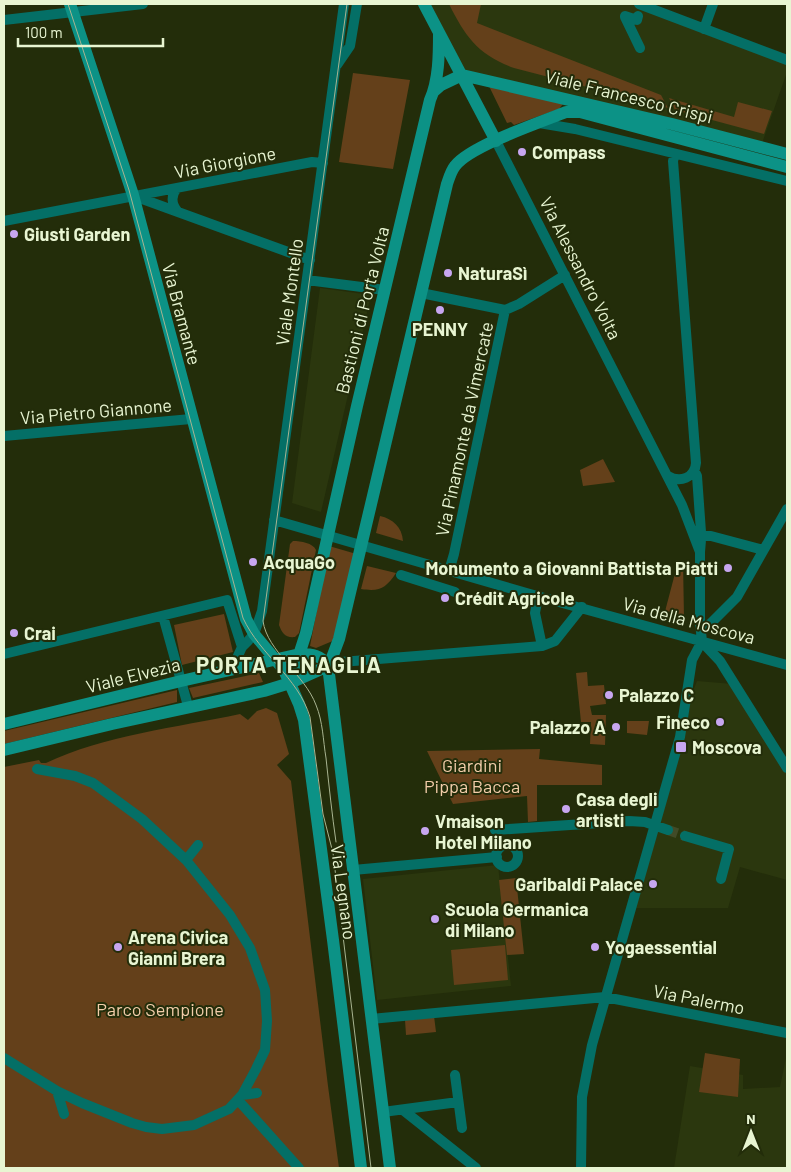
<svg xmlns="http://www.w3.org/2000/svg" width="791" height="1172" viewBox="0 0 791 1172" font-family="Barlow,sans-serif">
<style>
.built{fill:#2b370e}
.green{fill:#64401a}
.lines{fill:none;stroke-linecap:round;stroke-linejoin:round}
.street-tunnel{stroke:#414b28;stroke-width:10;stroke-dasharray:10 5;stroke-linecap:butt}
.street{stroke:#046f66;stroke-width:10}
.secondary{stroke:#0c9286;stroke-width:12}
.tram{stroke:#a8b491;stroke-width:1}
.poi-dot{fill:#c7a6f0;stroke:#232d0a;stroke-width:2}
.labels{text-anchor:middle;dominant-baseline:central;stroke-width:4;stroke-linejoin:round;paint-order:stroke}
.street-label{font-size:18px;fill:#e8f5d2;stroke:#232d0a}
.poi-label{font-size:18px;font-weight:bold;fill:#e8f5d2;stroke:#232d0a;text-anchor:start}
.park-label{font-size:18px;fill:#f3cdaa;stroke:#232d0a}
.district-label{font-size:22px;font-weight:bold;letter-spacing:1px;fill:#e8f5d2;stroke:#232d0a}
</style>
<rect width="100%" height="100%" fill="#232d0a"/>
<path class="built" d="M425,4H637L787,60V72L761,146L462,74Z
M320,288L371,295L321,512L292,503Z
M697,681L733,684L787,769V880L740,867L728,908H632L682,719Z
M498,865L511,986L377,1000L363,879Z
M787,1053V1168H674L690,1066L743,1075V1089L780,1087Z"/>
<path class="green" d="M449,4H481L477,23L661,95L668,108L514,68C478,55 465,36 449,4Z
M353,73L410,80L393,169L339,162Z
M487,82L563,104L559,109L514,125L511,122L507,123Z
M669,98L734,117L738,102L772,111L764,134L675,110Z
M603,459L615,482L583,486L580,470Z
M380,516C393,519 402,527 403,541L376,533Z
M293,541C301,541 313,543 316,550L299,633L295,637C285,638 282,633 279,625L290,544Z
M329,546L353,553L356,558L335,640L316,648L310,646Z
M683,561L684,618L678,622L663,619L678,562Z
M367,566L396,573C386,588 380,592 361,589Z
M224,614L233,652L182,665L174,625Z
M587,672L588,686L604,685L606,704L590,706L592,715H606L605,745L590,744L591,722H581L576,673Z
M259,673L263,682L193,698L189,688Z
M177,690V702L4,744V731Z
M266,708L277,713L289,754L277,765L291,781L328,1086L339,1168H4V767L39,760L41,763H46C102,736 179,727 240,714L248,720L257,711Z
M627,721H649L647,735L627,733Z
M540,749L539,759L602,765V785H537V821L528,822L527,796L453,804L427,751Z
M516,878L524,954L507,955L499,880Z
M505,945L508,980L454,985L451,950Z
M434,1016L436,1032L406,1035L405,1020Z
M705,1053L740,1059L738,1097L699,1092Z"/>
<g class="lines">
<path class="street-tunnel" d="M668,830L685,836"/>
<path class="street" d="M639,4L787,60
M638,16L637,20L625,16V17L640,48
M4,20L143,4
M704,29L713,4
M337,65L350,46L357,4
M539,123L575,129L787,181
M496,141L682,505L700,552
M177,188C171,195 171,204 178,212
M134,196L310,260
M4,221L312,162L323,163
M307,280L385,290
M421,293L505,310L519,304L565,275
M4,436L191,419
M694,470L697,476L701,532L703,536
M668,476C680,483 695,478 696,463L673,161L675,154
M274,520L530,594L787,665
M703,536H711L763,550
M449,571L454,554L505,310
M401,575L455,592
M538,596L535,613L542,646
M163,616L188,706
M709,625L737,597L787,509
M702,641L700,623V552L701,540L703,536
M702,642L720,661L787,768
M4,654L227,600L242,647
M328,666L341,662L542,646L555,641L582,607
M228,670L237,658L242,647L248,641L254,634L262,611L344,4
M495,830L629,821L645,822L668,830
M685,836L729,849L721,879
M496 856a11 11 0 1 1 22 0a11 11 0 1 1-22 0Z
M186,860L198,845
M353,870L497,857
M371,1019L605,997L787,1033
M4,1058L57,1091L82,1103L132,1123L146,1127L162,1129L194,1125L229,1109L242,1095L256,1069L265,1050L267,1021L265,990L250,948L230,915L186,860L142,819L93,783L75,776L37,769
M455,1075L462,1128
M57,1091L64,1114
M242,1095L257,1093
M238,1100L299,1168
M403,1110L476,1168
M383,1112L458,1102
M581,1168L582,1097L592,1045L680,737L692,660L702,641"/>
<path class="secondary" d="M70,4L133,195L246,619L254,634L284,670L299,704L304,720L333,940L361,1168
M424,4L496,141
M462,75L672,124L787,154
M433,92L441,85L462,75
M290,683L306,633L357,406L430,100C439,80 439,54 439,33
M4,724L181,681L300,654C311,654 322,655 328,666L390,1168
M4,750L112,724L264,691L290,683L328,666L330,663L339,639L447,184C449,178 451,171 455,166C470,146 541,122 566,112H580L787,167"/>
<path class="tram" d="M68,4L129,190L243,618C260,655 298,677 310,717L323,814L333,853L371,1168
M336,842C332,814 329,786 326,758C323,740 323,722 316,705C305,675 267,651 263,621L347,4"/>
</g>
<g class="poi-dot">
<circle cx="522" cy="152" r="5"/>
<circle cx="14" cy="234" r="5"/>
<circle cx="448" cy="273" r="5"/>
<circle cx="440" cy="310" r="5"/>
<circle cx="253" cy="562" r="5"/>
<circle cx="728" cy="568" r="5"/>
<circle cx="445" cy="598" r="5"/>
<circle cx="14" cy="633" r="5"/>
<circle cx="609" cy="695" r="5"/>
<circle cx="720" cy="722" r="5"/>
<circle cx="616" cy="727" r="5"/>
<rect x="675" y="741" width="12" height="12" rx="2.5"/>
<circle cx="566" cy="809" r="5"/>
<circle cx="425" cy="831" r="5"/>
<circle cx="653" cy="884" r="5"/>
<circle cx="435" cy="919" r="5"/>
<circle cx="118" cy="947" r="5"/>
<circle cx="595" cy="947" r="5"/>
</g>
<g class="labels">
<g class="street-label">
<text transform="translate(629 96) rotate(14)">Viale Francesco Crispi</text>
<text transform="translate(225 162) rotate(-11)">Via Giorgione</text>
<text transform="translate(581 268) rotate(63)">Via Alessandro Volta</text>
<text transform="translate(289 292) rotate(-82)">Viale Montello</text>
<text transform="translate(362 310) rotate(-76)">Bastioni di Porta Volta</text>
<text transform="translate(182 314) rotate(75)">Via Bramante</text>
<text transform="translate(96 411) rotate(-5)">Via Pietro Giannone</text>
<text transform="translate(464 429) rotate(-78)">Via Pinamonte da Vimercate</text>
<text transform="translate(689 620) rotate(15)">Via della Moscova</text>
<text transform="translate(133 675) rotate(-14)">Viale Elvezia</text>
<text transform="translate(344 892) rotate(82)">Via Legnano</text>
<text transform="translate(699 999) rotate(11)">Via Palermo</text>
</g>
<g class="poi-label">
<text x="532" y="152">Compass</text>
<text x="24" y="234">Giusti Garden</text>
<text x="458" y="273">NaturaSì</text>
<text x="440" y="329" text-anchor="middle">PENNY</text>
<text x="263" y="562">AcquaGo</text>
<text x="718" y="568" text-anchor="end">Monumento a Giovanni Battista Piatti</text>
<text x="455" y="598">Crédit Agricole</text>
<text x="24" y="633">Crai</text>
<text x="619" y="695">Palazzo C</text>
<text x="710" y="722" text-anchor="end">Fineco</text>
<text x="606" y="727" text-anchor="end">Palazzo A</text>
<text x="692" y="747">Moscova</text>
<text x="576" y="799">Casa degli<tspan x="576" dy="21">artisti</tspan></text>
<text x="435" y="821">Vmaison<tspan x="435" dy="21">Hotel Milano</tspan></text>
<text x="643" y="884" text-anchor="end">Garibaldi Palace</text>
<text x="445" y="909">Scuola Germanica<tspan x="445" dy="21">di Milano</tspan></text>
<text x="128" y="937">Arena Civica<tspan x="128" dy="21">Gianni Brera</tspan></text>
<text x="605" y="947">Yogaessential</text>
</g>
<g class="park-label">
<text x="472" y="765">Giardini<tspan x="472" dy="21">Pippa Bacca</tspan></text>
<text x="160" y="1009">Parco Sempione</text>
</g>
<g class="district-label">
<text x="289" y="664">PORTA TENAGLIA</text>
</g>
</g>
<rect width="791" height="1172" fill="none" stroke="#e8f5d2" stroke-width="10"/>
<g transform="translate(751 1132)" stroke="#232d0a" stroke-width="4" paint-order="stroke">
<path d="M0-4L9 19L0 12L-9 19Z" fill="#e8f5d2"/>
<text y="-8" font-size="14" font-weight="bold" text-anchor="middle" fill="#e8f5d2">N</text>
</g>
<path d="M18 38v8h145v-8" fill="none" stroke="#e8f5d2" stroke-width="2.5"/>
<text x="25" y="38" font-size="15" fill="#e8f5d2" stroke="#232d0a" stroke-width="4" paint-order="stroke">100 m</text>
</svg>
